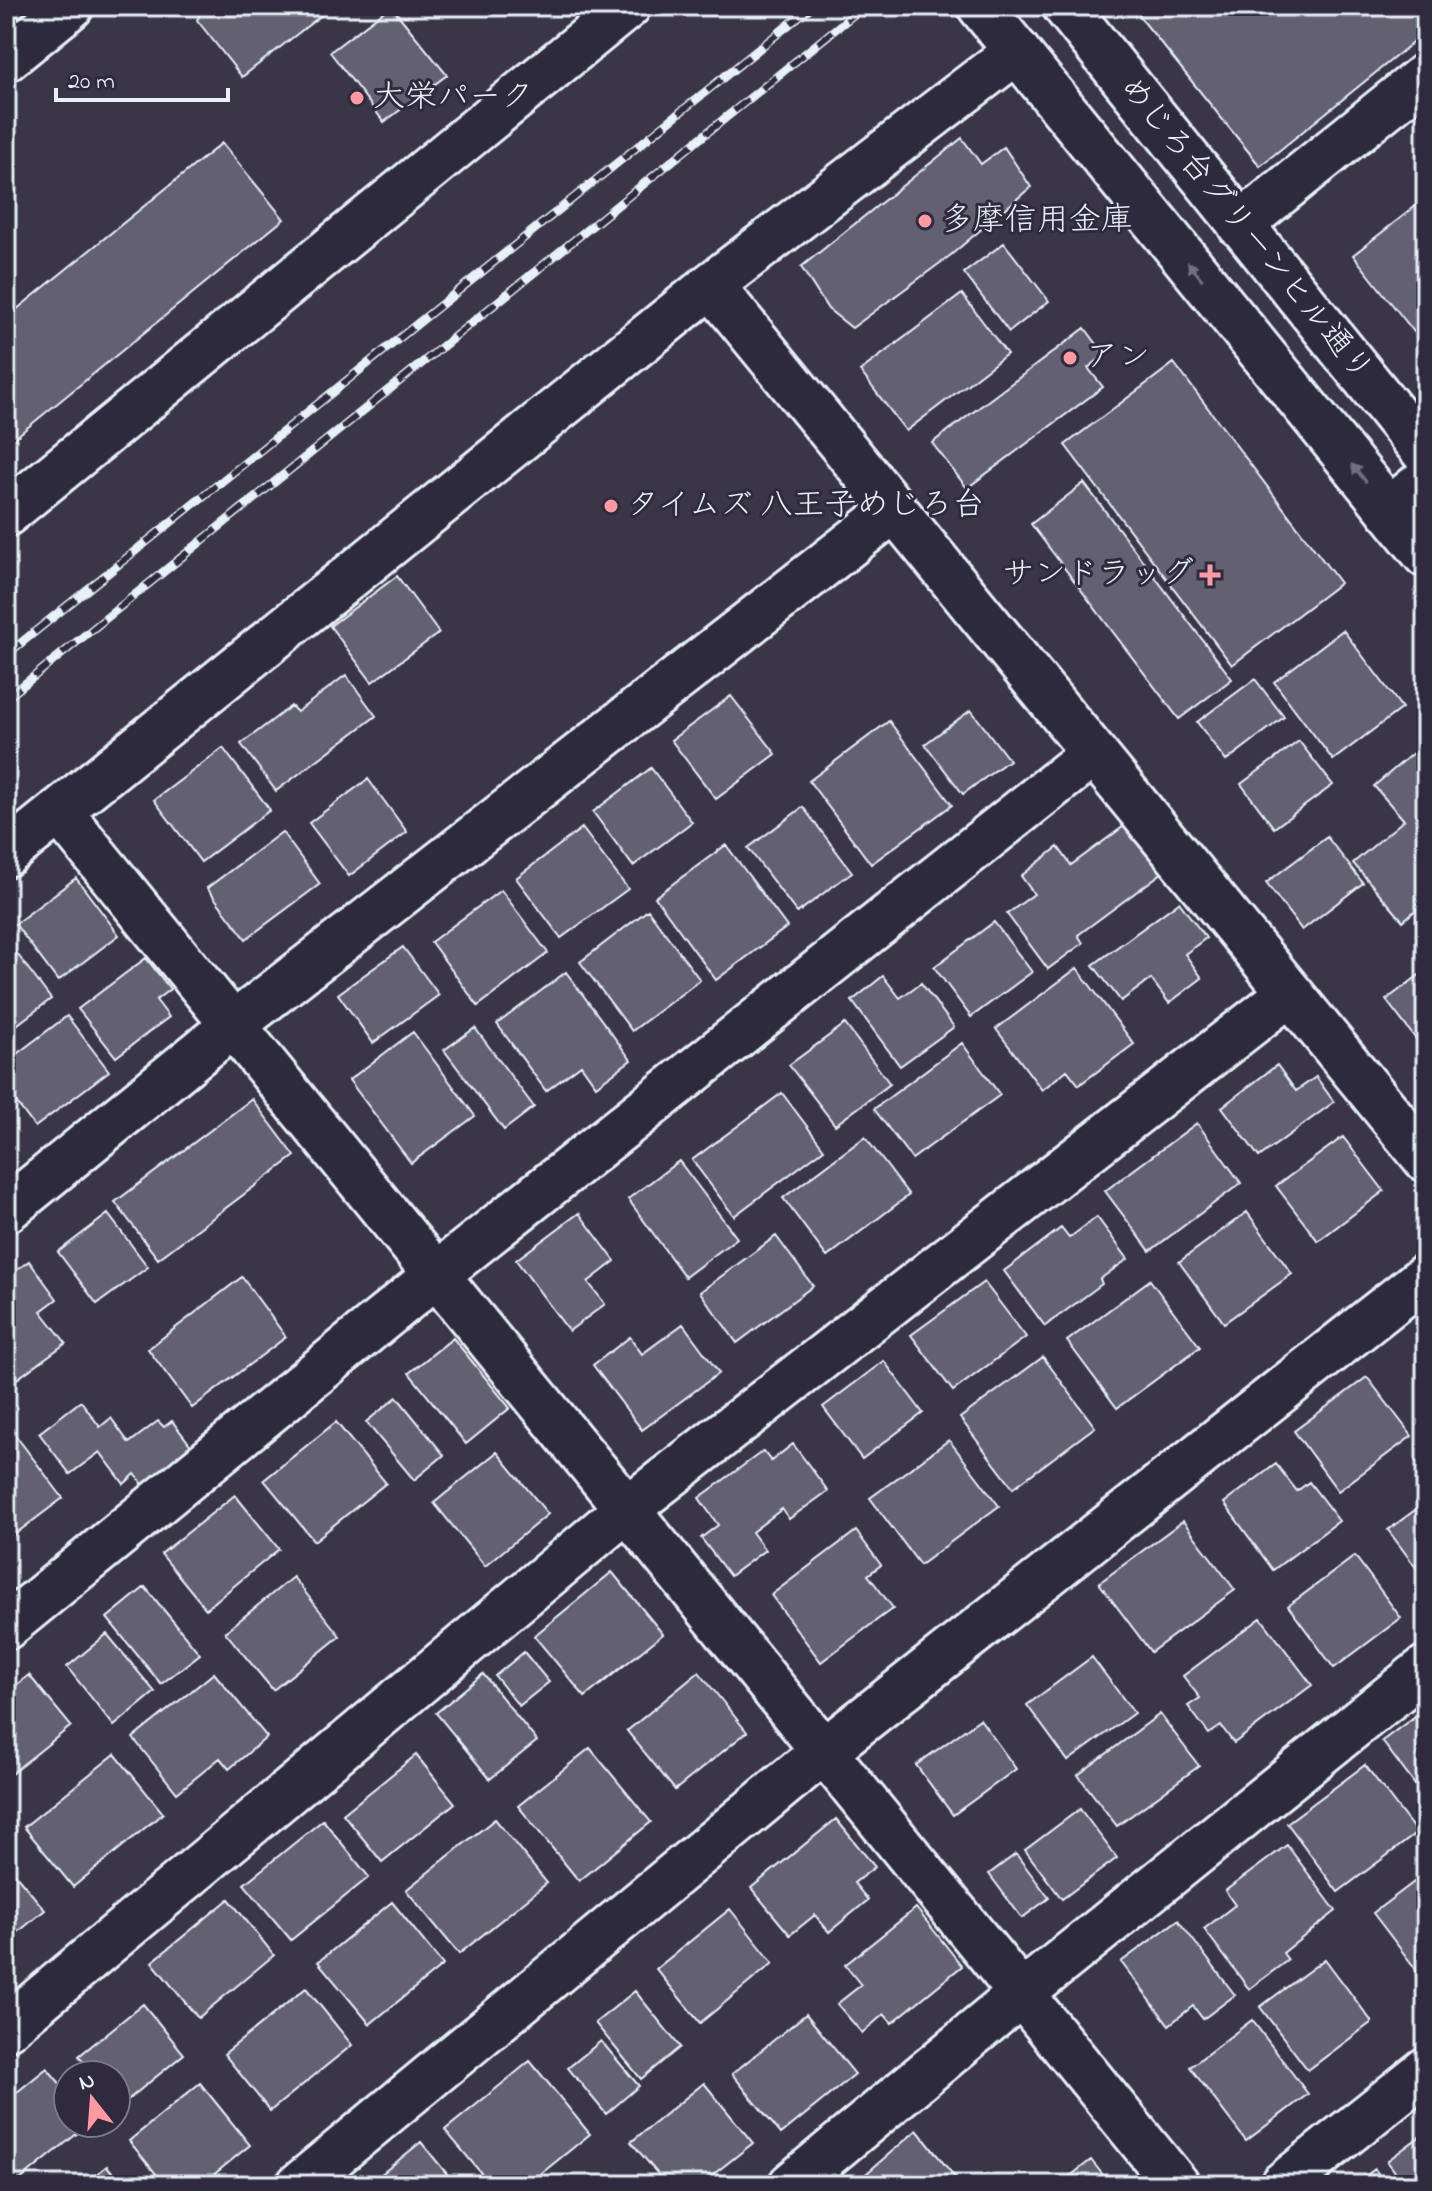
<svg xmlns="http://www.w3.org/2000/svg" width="1432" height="2191" viewBox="0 0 1432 2191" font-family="'Indie Flower','Klee One',sans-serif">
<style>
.building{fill:#636171;stroke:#e8f1f8;stroke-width:2}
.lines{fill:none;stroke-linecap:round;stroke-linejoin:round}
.minor-casing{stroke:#e8f1f8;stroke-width:50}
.tertiary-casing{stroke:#e8f1f8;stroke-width:50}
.minor{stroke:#2f2a3d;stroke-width:44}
.tertiary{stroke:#2f2a3d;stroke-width:44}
.rail-casing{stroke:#e8f1f8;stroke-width:9}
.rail{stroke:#2f2a3d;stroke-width:6;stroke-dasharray:18;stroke-linecap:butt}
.oneway{fill:#70707e}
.poi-dot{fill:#ff9aa2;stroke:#2f2a3d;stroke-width:3}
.labels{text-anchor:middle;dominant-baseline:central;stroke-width:6;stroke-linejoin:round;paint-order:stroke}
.poi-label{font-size:32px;fill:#e8f1f8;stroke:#2f2a3d;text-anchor:start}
.street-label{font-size:32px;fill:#e8f1f8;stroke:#2f2a3d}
</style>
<rect width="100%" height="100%" fill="#3a3648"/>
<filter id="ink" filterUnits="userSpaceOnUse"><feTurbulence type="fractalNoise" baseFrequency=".0125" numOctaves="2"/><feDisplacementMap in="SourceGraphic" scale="16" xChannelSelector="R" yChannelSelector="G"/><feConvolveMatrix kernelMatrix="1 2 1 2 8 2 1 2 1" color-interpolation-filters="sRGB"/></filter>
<g filter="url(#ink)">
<path class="building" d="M204,6H333L242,77L197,20Z
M391,6L447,75L384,122L330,52Z
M1131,6H1426V32L1260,166Z
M962,138L981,164L1004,147L1031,187L951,255L852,328L828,309L801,267Z
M222,143L284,219L6,445V318Z
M1426,198V347L1353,255Z
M1004,243L1049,301L1009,332L964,273Z
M962,294L1007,354L906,431L860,371Z
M1085,328L1105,355L1088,368L1103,387L967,488L932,443Z
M1174,363L1340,583L1232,665L1065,445Z
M1084,483L1232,679L1179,719L1031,524Z
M397,576L439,633L372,682L330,626Z
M1343,630L1402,708L1333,760L1274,682Z
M346,675L376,716L276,791L241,744L291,706L297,712Z
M1255,679L1284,717L1226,761L1197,722Z
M731,696L776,754L716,799L671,740Z
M971,710L1009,760L963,794L925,744Z
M889,721L952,805L871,864L809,781Z
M1299,741L1333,785L1274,828L1241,784Z
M1426,742V901L1403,921L1353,863L1404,820L1374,786Z
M223,748L270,810L201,862L154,800Z
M651,768L692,822L633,866L593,812Z
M368,779L407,832L349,876L309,823Z
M803,807L852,872L797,913L748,848Z
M1127,824L1163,872L1078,935L1083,943L1048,969L1007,914L1034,894L1021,876L1058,847L1071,865Z
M582,828L628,889L561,938L516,878Z
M282,832L320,884L246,939L207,888Z
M1327,837L1363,883L1302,930L1266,883Z
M726,845L787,927L716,980L655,897Z
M76,878L119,935L58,981L15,924Z
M501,890L548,953L478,1006L431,942Z
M1179,902L1206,938L1185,954L1202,978L1169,1003L1151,979L1121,1001L1093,965Z
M648,910L700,980L632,1031L580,962Z
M994,922L1032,972L971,1017L934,967Z
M6,939L51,999L6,1033Z
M403,947L439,995L373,1043L338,994Z
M146,958L170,989L156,1000L169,1017L116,1057L78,1009Z
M1077,968L1134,1044L1079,1085L1067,1070L1042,1090L996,1029Z
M1426,970V1043L1422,1047L1386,1000Z
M566,972L631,1060L596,1086L581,1065L546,1091L497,1024Z
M883,976L900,998L921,983L954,1027L900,1066L852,1001Z
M67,1016L109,1071L35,1127L6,1089V1062Z
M845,1024L890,1084L835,1125L789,1065Z
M475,1028L534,1107L504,1130L444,1050Z
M413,1032L475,1116L411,1163L349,1080Z
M962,1043L1000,1095L912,1159L874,1109Z
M1277,1065L1296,1091L1316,1077L1334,1102L1259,1157L1222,1107Z
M782,1093L824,1149L734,1216L692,1160Z
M252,1099L295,1156L158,1259L115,1202Z
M1197,1123L1241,1183L1150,1251L1105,1191Z
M865,1137L909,1195L827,1257L783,1198Z
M1343,1137L1384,1191L1318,1241L1276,1186Z
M679,1161L737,1238L685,1277L628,1199Z
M1247,1212L1292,1274L1224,1323L1179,1262Z
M579,1213L615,1261L588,1282L605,1304L569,1331L516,1260Z
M108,1214L148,1267L97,1304L58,1252Z
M1097,1217L1128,1259L1100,1279L1102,1284L1045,1326L1004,1271L1061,1228L1069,1238Z
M776,1236L813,1286L737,1343L700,1292Z
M29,1261L57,1299L41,1311L66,1343L14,1381L6,1370V1278Z
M242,1277L286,1337L192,1408L148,1349Z
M1150,1280L1200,1347L1117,1408L1067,1341Z
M984,1282L1026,1337L953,1391L911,1335Z
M683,1324L719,1373L642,1430L593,1365L630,1337L642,1354Z
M453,1338L510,1408L466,1444L409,1373Z
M1043,1357L1095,1427L1013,1488L960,1418Z
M884,1361L923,1413L862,1459L823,1407Z
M1367,1377L1412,1436L1338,1491L1294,1431Z
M397,1397L444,1455L414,1480L366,1422Z
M81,1401L100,1427L111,1418L129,1443L158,1421L164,1427L172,1421L195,1451L146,1488L135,1474L124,1484L100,1452L70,1474L39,1433Z
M336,1422L386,1483L314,1541L264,1480Z
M16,1436L63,1498L6,1541V1444Z
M949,1440L999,1506L920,1565L870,1498Z
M793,1444L828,1491L789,1519L782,1509L752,1532L765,1550L730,1576L701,1538L718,1525L699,1498L763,1451L771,1461Z
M497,1452L548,1514L485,1566L434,1503Z
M1276,1464L1297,1491L1309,1482L1339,1521L1273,1570L1224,1503Z
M235,1495L279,1549L206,1609L161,1554Z
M1426,1502V1581L1388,1530Z
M1183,1521L1235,1590L1151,1652L1099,1583Z
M856,1531L881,1565L868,1575L893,1608L821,1662L771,1595Z
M1355,1556L1401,1618L1334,1668L1288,1606Z
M612,1572L663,1634L585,1697L534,1636Z
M293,1577L340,1636L273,1690L225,1632Z
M145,1587L200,1654L161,1684L107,1618Z
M1261,1618L1312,1685L1234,1743L1221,1726L1209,1734L1188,1706L1200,1698L1183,1676Z
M107,1634L155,1692L114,1726L67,1667Z
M524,1652L549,1682L519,1706L495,1676Z
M1092,1657L1134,1713L1068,1761L1027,1705Z
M699,1672L747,1732L675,1790L627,1731Z
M214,1673L267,1737L229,1769L220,1758L177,1793L133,1738Z
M483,1674L537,1741L490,1779L436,1713Z
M29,1675L71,1726L6,1778V1693Z
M1426,1708V1797L1425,1798L1382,1741Z
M1160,1714L1199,1766L1117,1826L1078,1775Z
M980,1719L1016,1769L953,1815L916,1765Z
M590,1748L651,1822L579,1881L518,1806Z
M115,1754L163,1813L73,1887L24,1827Z
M416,1755L455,1803L382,1862L343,1814Z
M1365,1765L1417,1833L1338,1892L1287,1823Z
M1080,1809L1117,1858L1062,1899L1025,1850Z
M495,1819L547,1883L459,1954L406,1890Z
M836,1819L875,1867L854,1883L868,1900L829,1932L815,1915L790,1935L751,1888Z
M323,1820L369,1877L291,1940L244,1884Z
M1287,1845L1336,1911L1283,1953L1288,1960L1249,1989L1204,1929L1235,1905L1225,1891Z
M1016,1854L1049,1898L1022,1918L989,1874Z
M6,1863L45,1910L6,1942Z
M1426,1873V1973L1421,1976L1373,1913Z
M229,1899L274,1955L198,2018L152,1962Z
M392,1902L443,1965L370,2024L318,1962Z
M916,1908L962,1966L892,2023L884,2014L862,2033L837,2004L861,1985L845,1965Z
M730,1909L773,1963L700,2023L656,1969Z
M1178,1920L1235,1995L1203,2019L1193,2006L1169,2025L1121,1962Z
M1325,1959L1372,2022L1308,2070L1260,2007Z
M306,1988L352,2045L270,2111L224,2054Z
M635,1991L680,2047L641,2079L595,2023Z
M143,2004L184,2054L119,2107L116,2103V2075H94L79,2056Z
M806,2014L855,2074L781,2134L732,2074Z
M1252,2020L1308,2094L1246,2141L1190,2067Z
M601,2041L639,2086L606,2114L568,2068Z
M530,2061L590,2134L527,2185H491L445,2130Z
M47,2068L68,2093V2123H90L14,2185H6V2101Z
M200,2083L250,2145L201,2185H165L129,2141Z
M704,2083L753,2143L700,2185H667L631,2142Z
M917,2130L958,2181L953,2185H853Z
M1426,2132V2185H1405L1387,2161Z
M421,2142L456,2185H368Z
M1091,2160L1111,2185H1059Z
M107,2166L123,2185H83Z
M1375,2169L1386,2185H1353Z"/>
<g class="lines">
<defs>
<path id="minor" d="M1240,225L1426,75
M711,285L1426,1159
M6,514L628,6
M59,811L1177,2185
M6,854L711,285L1017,51
M6,1210L233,1025L894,510
M6,1627L436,1275L1094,753
M6,2028L627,1509L1290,993
M299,2185L824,1751L1426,1276
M791,2185L1021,1994L1426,1668
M1282,2185L1426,2070"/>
<path id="tertiary" d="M980,6L1426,555
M1065,6L1426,454
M6,59L71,6
M1389,510L1426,480"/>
</defs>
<use href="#minor" class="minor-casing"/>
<use href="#tertiary" class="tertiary-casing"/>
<use href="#minor" class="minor"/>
<use href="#tertiary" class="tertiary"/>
<defs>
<path id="rail" d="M6,655L812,6
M6,699L864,6"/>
</defs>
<use href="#rail" class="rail-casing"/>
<use href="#rail" class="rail"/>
</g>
<defs><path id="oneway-solid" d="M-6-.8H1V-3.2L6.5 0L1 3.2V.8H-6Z" transform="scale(2)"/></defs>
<g class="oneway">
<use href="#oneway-solid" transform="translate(1195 271) rotate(-129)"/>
<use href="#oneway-solid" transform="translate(1359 473) rotate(-129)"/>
</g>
</g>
<g class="poi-dot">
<circle cx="357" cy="98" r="8"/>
<circle cx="925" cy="221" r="8"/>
<circle cx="1070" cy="358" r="8"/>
<circle cx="611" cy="506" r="8"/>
<path d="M1206 563h8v8h8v8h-8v8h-8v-8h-8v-8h8z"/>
</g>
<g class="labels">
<g class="poi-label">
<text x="373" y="98">大栄パーク</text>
<text x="941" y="221">多摩信用金庫</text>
<text x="1086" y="358">アン</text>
<text x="627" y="506">タイムズ 八王子めじろ台</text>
<text x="1194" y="575" text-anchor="end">サンドラッグ</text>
</g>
<g class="street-label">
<text transform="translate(1245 230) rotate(51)">めじろ台グリーンヒル通り</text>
</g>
</g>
<rect width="1432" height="2191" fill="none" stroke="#2f2a3d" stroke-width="32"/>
<rect x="16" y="16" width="1400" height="2159" fill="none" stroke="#e8f1f8" stroke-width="3" filter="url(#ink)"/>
<g transform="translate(92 2099) rotate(343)"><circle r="38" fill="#2f2a3d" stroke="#797a88" stroke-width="2"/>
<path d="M0-6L14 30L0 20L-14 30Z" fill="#ff9aa2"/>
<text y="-12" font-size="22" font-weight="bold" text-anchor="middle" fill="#e8f1f8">N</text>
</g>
<path d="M56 88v12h172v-12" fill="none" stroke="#e8f1f8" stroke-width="4"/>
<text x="68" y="88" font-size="24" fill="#e8f1f8" stroke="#2f2a3d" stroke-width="6" paint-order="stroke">20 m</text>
</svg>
